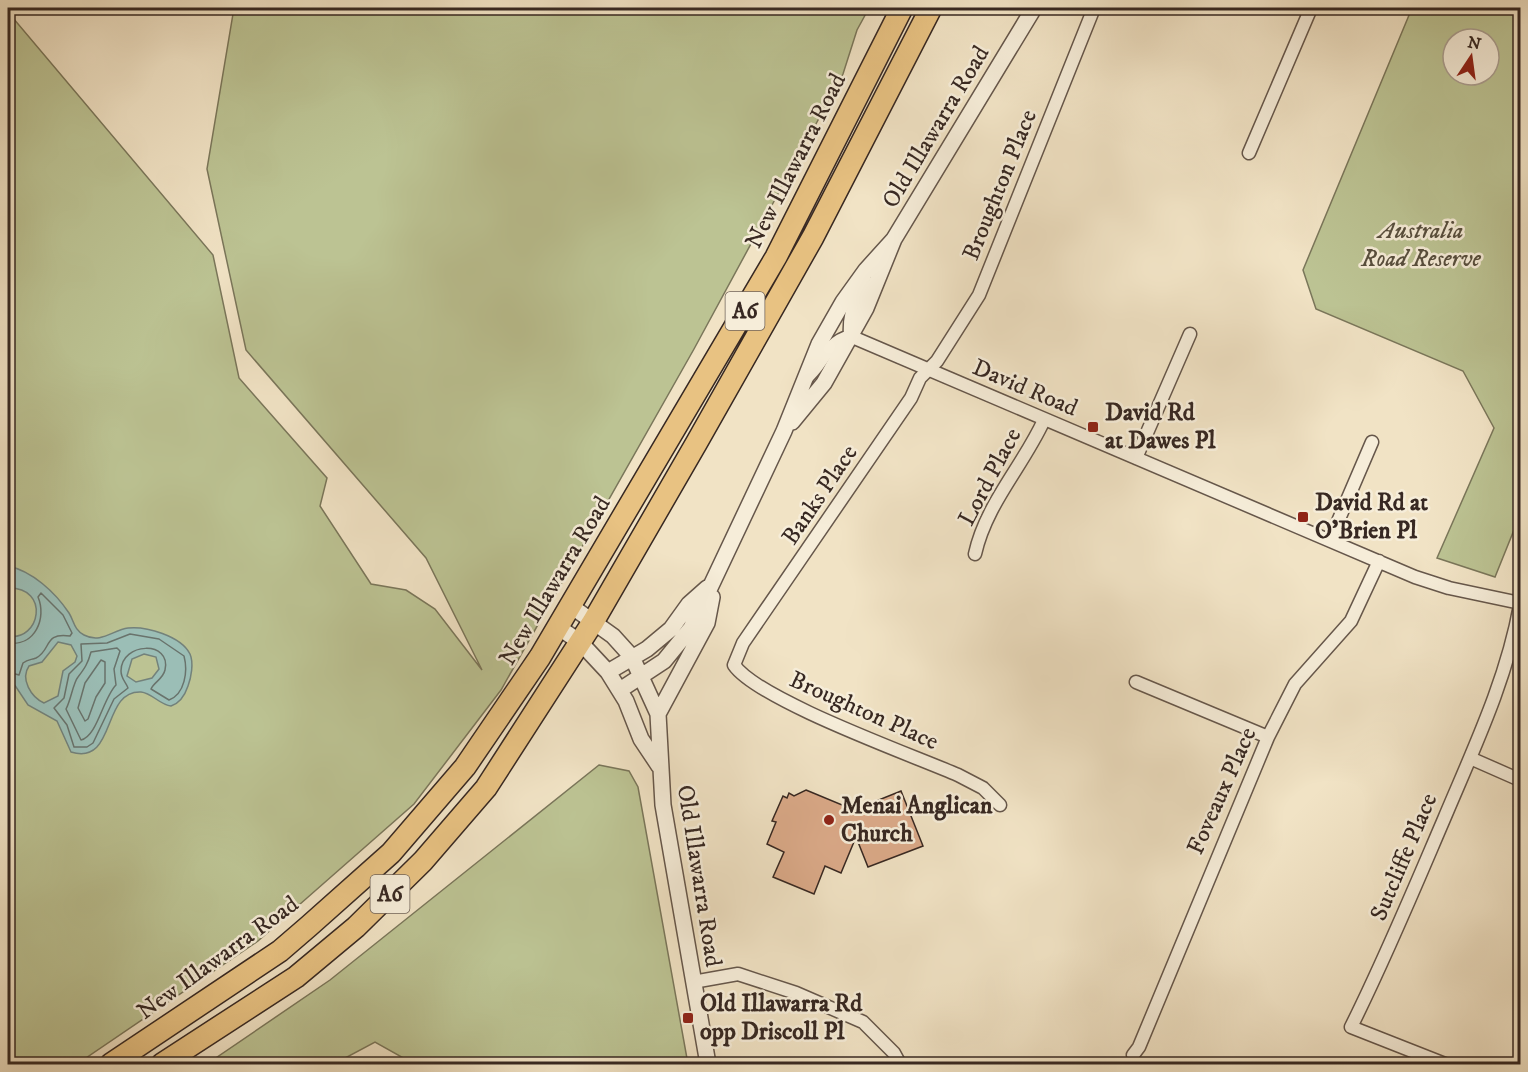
<svg xmlns="http://www.w3.org/2000/svg" width="1528" height="1072" viewBox="0 0 1528 1072" font-family="'IM FELL DW Pica',serif">
<style>
.green{fill:#bcc393;stroke:#7a765a;stroke-width:1.5;fill-rule:evenodd}
.water{fill:#9bbeb6;stroke:#73827b;stroke-width:1.5;fill-rule:evenodd}
.lines{fill:none;stroke-linecap:round;stroke-linejoin:round}
.shore{stroke:#69736c;stroke-width:1.5}
.building{fill:#dbaa89;stroke:#372822;stroke-width:1.5}
.minor-casing{stroke:#66574b;stroke-width:15}
.tertiary-casing{stroke:#66574b;stroke-width:18}
.trunk-casing{stroke:#372822;stroke-width:24}
.minor{stroke:#f6edd9;stroke-width:12}
.tertiary{stroke:#f6edd9;stroke-width:15}
.trunk{stroke:#e8c282;stroke-width:21}
.poi-dot{fill:#8f2418;stroke:#f6edd9;stroke-width:2}
.labels{text-anchor:middle;dominant-baseline:central;stroke-width:5;stroke-linejoin:round;paint-order:stroke}
.shield{fill:#f6edd9;stroke:#706359;stroke-width:1.5}
.shield-label{font-size:22px;font-weight:bold;fill:#372822}
.street-label{font-size:24px;fill:#372822;stroke:#f6edd9}
.park-label{font-size:24px;font-style:italic;fill:#584f3e;stroke:#f6edd9}
.poi-label{font-size:24px;font-weight:bold;fill:#372822;stroke:#f6edd9;text-anchor:start}
</style>
<rect width="100%" height="100%" fill="#f1e3c5"/>
<filter id="stains"><feTurbulence type="fractalNoise" baseFrequency=".00333" numOctaves="4"/><feColorMatrix values="0 0 0 0 .2 0 0 0 0 .09 0 0 0 0 .02 0 0 0 .5 -.17"/></filter>
<radialGradient id="worn" r=".72"><stop offset=".6" stop-color="#630" stop-opacity="0"/><stop offset="1" stop-color="#630" stop-opacity=".3"/></radialGradient>
<path class="green" d="M234,8H869L857,30L843,74L694,349L501,690L414,804L258,941L77,1064H8V12L213,255L239,378L327,478L320,506L371,584L406,590L435,609L482,670L426,558L246,350L207,169Z
M1412,8H1520V515L1495,577L1437,558L1494,428L1463,371L1316,309L1303,270ZM1453,39H1489V75H1453Z
M599,765L629,771L638,787L688,1064H414L375,1042L334,1064H207L330,980Z"/>
<path class="water" d="M8,566C32,571 55,592 69,613C74,621 74,630 84,635C101,644 113,630 128,628C146,626 181,636 190,654C194,663 191,678 188,686C185,695 180,703 171,706C160,705 152,693 141,692C101,690 117,766 71,752L57,721L28,705L8,675V636C40,642 51,587 8,588ZM58,642L71,645L77,656L75,662L63,671L58,696L44,703C31,697 20,679 29,666L42,662ZM144,654L156,657L159,669L152,678L136,682L127,676L132,659Z"/>
<g class="lines">
<path class="shore" d="M130,634L159,639L184,656C188,671 185,694 169,700L151,689C154,682 163,679 165,670C172,640 121,642 121,671C121,679 126,682 128,688L114,699L93,743L87,747H74L67,725L54,708L64,698L69,674L82,661L81,644L107,643Z
M8,643C35,647 47,618 38,597L41,593L63,615L72,633L70,636C43,632 52,650 36,658C31,660 28,659 23,663L19,675L8,672
M117,648L120,651L114,669L116,685C103,698 97,737 81,740L66,709C71,700 73,683 78,677C85,668 88,663 91,652Z
M101,660L105,662V683L96,697L88,719L85,721L78,708L85,683Z"/>
</g>
<path class="building" d="M806,790L854,810L901,791L923,846L868,867L856,837L841,873L825,866L814,894L773,877L784,852L767,844L776,822L772,821L783,796L787,798L789,793L794,796Z"/>
<g class="lines">
<defs>
<path id="minor" d="M1249,153L1311,8
M850,336C848,304 860,302 865,275
M805,379C824,364 825,343 850,336L1415,577L1449,588L1520,603
M1136,458L1190,334
M1330,540L1372,442
M975,554C986,504 1023,466 1044,420
M1136,682L1268,737
M1470,758L1520,780
M1000,805L983,788L958,775C912,755 758,700 734,665L743,643L911,398L920,378L937,361L979,295L1094,8
M693,982L738,974L796,993L863,1022L894,1053L900,1064
M1133,1055L1139,1047L1268,737L1295,684L1351,621L1379,561
M1445,1064L1351,1027C1385,959 1414,889 1444,819C1473,750 1507,679 1520,605"/>
<path id="tertiary" d="M792,422L824,383L866,308L894,239L1034,8
M571,606L613,636L632,657L658,714L663,805L708,1064
M558,627L580,642L608,672L626,701L641,739L659,766
M608,672L647,649L671,629L689,604L707,588
M620,690L664,661L691,628L784,431L819,344L843,302L866,270L894,239
M658,714L707,623L712,597"/>
<path id="trunk" d="M111,1064L280,951L309,926L391,853L465,767L540,657L776,257L902,8
M162,1064L296,977L356,927L423,861L486,788L593,622L697,442L813,237L931,8"/>
</defs>
<use href="#minor" class="minor-casing"/>
<use href="#tertiary" class="tertiary-casing"/>
<use href="#trunk" class="trunk-casing"/>
<use href="#minor" class="minor"/>
<use href="#tertiary" class="tertiary"/>
<use href="#trunk" class="trunk"/>
</g>
<g class="poi-dot">
<rect x="1087" y="421" width="12" height="12" rx="3"/>
<rect x="1297" y="511" width="12" height="12" rx="3"/>
<circle cx="829" cy="820" r="6"/>
<rect x="682" y="1012" width="12" height="12" rx="3"/>
</g>
<g class="labels">
<g class="shield">
<rect x="725.5" y="292" width="39" height="38" rx="4.5"/>
<rect x="370.5" y="875" width="39" height="38" rx="4.5"/>
</g>
<g class="shield-label">
<text x="745" y="311">A6</text>
<text x="390" y="894">A6</text>
</g>
<g class="street-label">
<text transform="translate(936 127) rotate(-59)">Old Illawarra Road</text>
<text transform="translate(796 161) rotate(-63)">New Illawarra Road</text>
<text transform="translate(1000 185) rotate(-68)">Broughton Place</text>
<text transform="translate(1025 388) rotate(23)">David Road</text>
<text transform="translate(990 477) rotate(-62)">Lord Place</text>
<text transform="translate(820 495) rotate(-56)">Banks Place</text>
<text transform="translate(555 581) rotate(-59)">New Illawarra Road</text>
<text transform="translate(864 711) rotate(24)">Broughton Place</text>
<text transform="translate(1222 791) rotate(-66)">Foveaux Place</text>
<text transform="translate(1404 857) rotate(-67)">Sutcliffe Place</text>
<text transform="translate(699 876) rotate(81)">Old Illawarra Road</text>
<text transform="translate(218 958) rotate(-36)">New Illawarra Road</text>
</g>
<g class="park-label">
<text x="1421" y="231">Australia<tspan x="1421" dy="28">Road Reserve</tspan></text>
</g>
<g class="poi-label">
<text x="1105" y="413">David Rd<tspan x="1105" dy="28">at Dawes Pl</tspan></text>
<text x="1315" y="503">David Rd at<tspan x="1315" dy="28">O'Brien Pl</tspan></text>
<text x="841" y="806">Menai Anglican<tspan x="841" dy="28">Church</tspan></text>
<text x="700" y="1004">Old Illawarra Rd<tspan x="700" dy="28">opp Driscoll Pl</tspan></text>
</g>
</g>
<rect width="1528" height="1072" fill="none" stroke="#f1e3c5" stroke-width="30"/>
<rect x="9" y="9" width="1510" height="1054" fill="none" stroke="#372822" stroke-width="3"/>
<rect x="15" y="15" width="1498" height="1042" fill="none" stroke="#372822" stroke-width="1.5"/>
<g transform="translate(1471 57) rotate(13)"><circle r="28" fill="#f6edd9" stroke="#aa9e90" stroke-width="1.5"/>
<path d="M0-4.5L10 22L0 15L-10 22Z" fill="#8f2418"/>
<text y="-9" font-size="16" font-weight="bold" text-anchor="middle" fill="#372822">N</text>
</g>
<rect width="100%" height="100%" filter="url(#stains)"/>
<rect width="100%" height="100%" fill="url(#worn)"/>
</svg>
